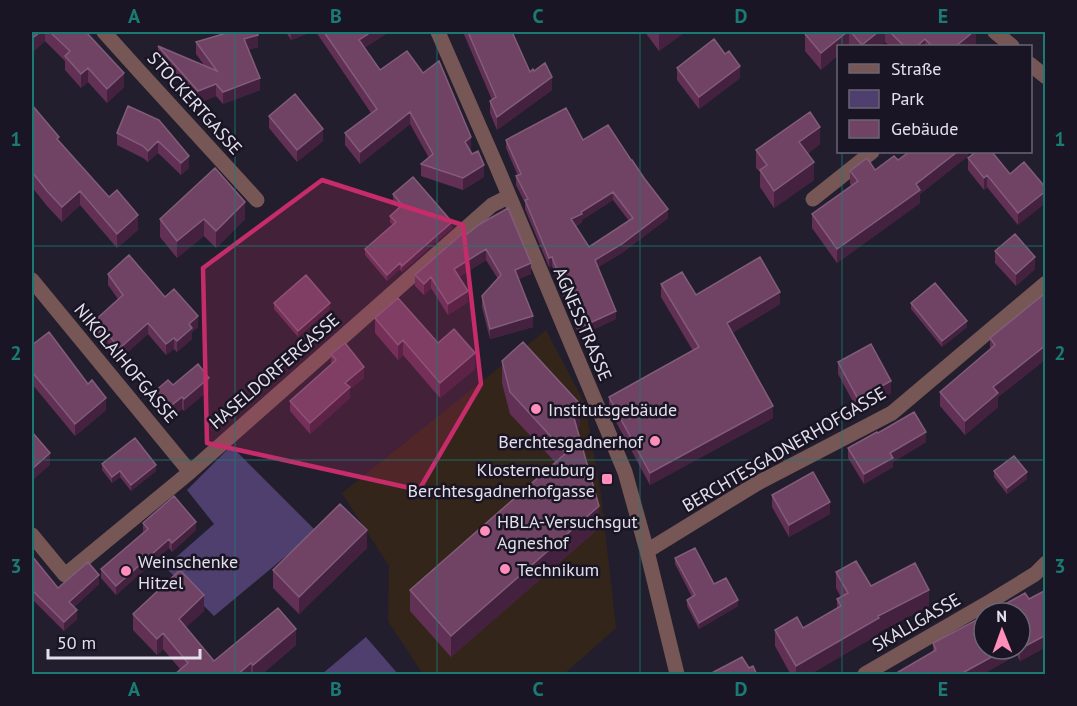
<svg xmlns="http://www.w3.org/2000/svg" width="1077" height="706" viewBox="0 0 1077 706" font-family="'PT Sans',sans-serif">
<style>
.education{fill:#34251a}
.green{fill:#4f3f6f}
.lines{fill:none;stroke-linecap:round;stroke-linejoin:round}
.minor{stroke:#775755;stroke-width:15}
.wall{fill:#623055;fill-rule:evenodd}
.shaded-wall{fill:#43213f}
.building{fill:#704365;stroke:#825c7a;stroke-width:1.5;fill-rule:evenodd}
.marked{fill:#c52c69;fill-opacity:0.2;stroke:#c52c69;stroke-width:4.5;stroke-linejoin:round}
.grid{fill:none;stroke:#1a7b74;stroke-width:1.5;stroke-opacity:0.55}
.poi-dot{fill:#ff8eba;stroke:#1a1524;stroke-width:2}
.labels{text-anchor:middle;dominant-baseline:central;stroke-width:5;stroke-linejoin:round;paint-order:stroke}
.street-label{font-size:18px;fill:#e3e0eb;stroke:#1a1524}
.poi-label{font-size:18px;fill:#e3e0eb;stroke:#1a1524;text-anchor:start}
.neatline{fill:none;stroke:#1a7b74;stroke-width:2}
.grid-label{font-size:20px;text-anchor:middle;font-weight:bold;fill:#1a7b74}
</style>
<rect width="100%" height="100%" fill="#231e2e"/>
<path class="education" d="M546,330L585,404L601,495L616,628L564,674H423L388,621L389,566L342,493Z"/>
<path class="green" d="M231,446L316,531L214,616L165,567L214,524L187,490Z
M366,637L398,674H322Z"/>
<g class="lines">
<path class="minor" d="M104,32L140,72L257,200
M438,32L497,167L625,472L647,551L677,674
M995,32L1012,46
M1030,64L1046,77
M813,199L872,152
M32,280L190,472
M32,535L65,575L190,472L492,205L508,197
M647,551L756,484L892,413L1046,283
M865,674L991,601L1035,574L1046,563"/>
</g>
<path class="wall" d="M32,32H86L124,87L107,103L88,82L81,88L65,70V61L45,41L34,51L32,48Z
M228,32H256L258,47L248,50L260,90L223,104L216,96L198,103L158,57V46L204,65L196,54V42Z
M286,32H311L291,40Z
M316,32H389L364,48L380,70L471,149L470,150L484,177L463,190L421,176V164L429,158L410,124L360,164L345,145V133L371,113Z
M463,32H512L530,72L552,90L497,130L490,113V101L492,100Z
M645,32H685L659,51Z
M808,32H976V45L974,46H889L885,42L880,46H838V55L821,70L805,51V34Z
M677,68L740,78L699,109L677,80Z
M32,105L59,142L138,230L117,248L80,205L62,222L47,206L32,187Z
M128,106L189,168L181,175L158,153L148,162L143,158L117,145V133Z
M269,116L323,141L297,162L269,128Z
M506,140H583L668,218L622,253L598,267L616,319L579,336L552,266L549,267L525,209V203L516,185V176H518L506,148ZM613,200L629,221L589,247L576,226L582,222V220Z
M820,144L808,153L814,180L774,208L760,187V172L756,168V150Z
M968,152V156L920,194V203L837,263L812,228V214L852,186L850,184V171L875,170Z
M968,158L1010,174L1024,162L1018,225L987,187L984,190L968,170Z
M393,194L452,228L402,272L400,269L387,281L365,255V249L393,225L390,222V216L399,208L393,200Z
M160,219H245L216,248L204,236L177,258L160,237Z
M467,234L531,274L518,279L533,327L490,339L482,307V296L498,279L486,260L459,277L468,302L448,315L431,288L424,295L415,286V275Z
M995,251L1035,269L1016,286L995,263Z
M108,274L165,297L198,327L192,332V339L177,352L174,349L166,355L148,334L120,359L108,346L104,347L92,334V323L118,299L108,285Z
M661,284L696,295L780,304L732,333L773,418L650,485L609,409V397L693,351L661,297Z
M1046,296V359L998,397V407L965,435L940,406V392L990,350V338Z
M274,303L330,309L298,337L274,309Z
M911,303L967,327L942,347L911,309Z
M375,318L438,343L475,369L440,398L403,355L398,360L375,333Z
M32,345L106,410L75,436L32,384Z
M331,354L364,378L350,389V398L310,434L290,411V401L331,364Z
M502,361L580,425L577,428L599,528L451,657L410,611V590L556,463L510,414L502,383Z
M838,362L891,393L858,411L838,374Z
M173,385L209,390L184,411L182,409L168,420L154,404V392Z
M878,433L926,442L893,462V467L864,484L848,458V448Z
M102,464L156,471L131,491L120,477L112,483L102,470Z
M994,471L1027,479L1007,494L994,477Z
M772,495L830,514L789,537L772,507Z
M143,523L196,530L172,552L169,548L116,595L101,578V569L143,532Z
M367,548L299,614L273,588V570Z
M32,556L58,588L99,584L74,607L77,619L64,631L32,599Z
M675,558L714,584L738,606L699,629L687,606V600L692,597L675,564Z
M836,572L871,586L929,606L879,632V634L809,675H791L775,646V630L803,628L837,609V599L841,597L836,588Z
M1046,590V647L1020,661L1017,655L981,675H893L933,652V643L984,649H1020L1029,599Z
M204,611L186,627L214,661L296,645L261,675H174L180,669L163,649L157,655L133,630V614Z"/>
<path class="shaded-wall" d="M40,32H45V41L34,51V37Z
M291,32H311L291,40Z
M371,32H389L359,51V40Z
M662,32H685L659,51V33Z
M847,32H849V46H838V55L821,70V53Z
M878,32H885V42L880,46H862V45Z
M973,32H976V45L974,46H956Z
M258,35V47L244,51V39Z
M925,39V46H917Z
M740,66V78L699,109V97Z
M88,68V82L81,88V74Z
M124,73V87L107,103V89Z
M552,77V90L497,130V117Z
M260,78V90L223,104V92Z
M216,84V96L198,103V91Z
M410,112V124L360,164V152Z
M820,127V144L799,159V142Z
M323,129V141L297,162V150Z
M471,137V149L465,154V142Z
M158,141V153L148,162V151Z
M957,152H968V156L920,194V203L837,263V249Z
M189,156V168L181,175V163Z
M814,162V180L774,208V191Z
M484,165V177L463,190V178Z
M987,175V187L984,190V178Z
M80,191V205L62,222V207Z
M1046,191V203L1018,225V213Z
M613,192V200L582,220V222L571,228V219L581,212Z
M245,202V219L216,248V231Z
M668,209V218L622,253L595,269V260Z
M138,215V230L117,248V234Z
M204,219V236L177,258V241Z
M452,222V228L402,272V266Z
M486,249V260L454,280V269Z
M552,257V266L549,267V258Z
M1035,257V269L1016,286V274Z
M400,263V269L387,281V275Z
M531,263V274L515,281V270Z
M431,277V288L424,295V284Z
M468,291V302L448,315V304Z
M780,292V304L727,336V323Z
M330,303V309L298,337V331Z
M616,311V319L579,336V328Z
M198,316V327L192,332V339L177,352V341L189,324Z
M533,316V327L490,339V329Z
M967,321V327L942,347V341Z
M148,323V334L120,359V348Z
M108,335V346L104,347V336Z
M174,338V349L166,355V344Z
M403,340V355L398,360V345Z
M1046,345V359L998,397V407L965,435V421L993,387Z
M475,353V369L440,398V383Z
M364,367V378L350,389V398L310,434V423L345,383Z
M209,378V390L184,411V399Z
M891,381V393L858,411V399Z
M182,397V409L168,420V408Z
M106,398V410L75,436V424Z
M580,404V425L572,432V411Z
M773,406V418L650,485V473Z
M926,432V442L893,462V467L864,484V474L890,453Z
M50,453V465L32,481V469Z
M156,465V471L131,491V485Z
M120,471V477L112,483V477Z
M1027,472V479L1007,494V488Z
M830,502V514L789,537V525Z
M599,506V528L451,657V636Z
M196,522V530L172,552V543Z
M367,530V548L299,614V597Z
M169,539V548L116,595V586Z
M99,575V584L69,611V602Z
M929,590V606L879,632V634L809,675H796V666L878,616Z
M204,595V611L179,634V619Z
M738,600V606L699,629V623Z
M77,610V619L64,631V622Z
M296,629V645L261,675H253V665Z
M163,633V649L157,655V639Z
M1046,635V647L1020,661V649Z
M1006,649H1017V655L981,675H959Z
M251,663V675H237Z"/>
<path class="building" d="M32,32H40L34,37L32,34Z
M50,32H86L124,73L107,89L88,68L81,74L65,56L70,51Z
M230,32H256L258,35L244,39L260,78L223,92L216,84L198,91L158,46L217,71L196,42Z
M324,32H371L359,40L380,70L407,51L423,73L439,61L471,137L465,142L472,154L478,151L484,165L463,178L421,164L433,154L410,112L360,152L345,133L377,109Z
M468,32H512L530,72L533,69L534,71L545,63L552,77L497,117L490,101L496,97Z
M808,32H847L821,53L805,34Z
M851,32H878L862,45Z
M890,32H973L956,46H932L925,39L917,46H904Z
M714,39L725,54L729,51L740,66L699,97L677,68Z
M295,94L323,129L297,150L269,116Z
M32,105L59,137L57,139L109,197L117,190L138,215L117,234L80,191L62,207L47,191L32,172Z
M128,106L159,120L189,156L181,163L158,141L148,151L143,146L117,133Z
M566,108L583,140L608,125L631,160H632L644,178L668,209L622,244L595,260L616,311L579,328L572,309L574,307L571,308L552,257L549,258L525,200L528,199L516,176L521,174L506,140ZM613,192L633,218L589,247L571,219L582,214L581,212Z
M810,112L820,127L799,142L814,162L774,191L760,170L767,165L756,150Z
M909,152H957L916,184L920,190L837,249L812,214L858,181L850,171L867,158L875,170L894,156L898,160Z
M976,152H992L1010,174L1024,162L1046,188V191L1018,213L987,175L984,178L968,158Z
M215,168L245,202L216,231L204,219L177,241L160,219Z
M413,177L452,222L402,266L400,263L387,275L365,249L396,222L390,216L402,205L393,194Z
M508,208L531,263L515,270L533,316L490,329L482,296L501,275L486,249L454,269L468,291L448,304L431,277L424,284L415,275L464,232L467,234L480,224Z
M1015,234L1035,257L1016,274L995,251Z
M129,255L165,297L174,289L198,316L189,324L192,328L177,341L174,338L166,344L148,323L120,348L108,335L104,336L92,323L123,295L108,274Z
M760,257L780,292L727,323L773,406L650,473L609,397L699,347L661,284L682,272L696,295Z
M306,275L330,303L298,331L274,303Z
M935,283L967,321L942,341L911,303Z
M1044,294L1046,296V345L993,387L998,393L965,421L940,392L995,345L990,338Z
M398,298L438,343L454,329L475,353L440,383L403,340L398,345L375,318Z
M49,332L88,384L92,380L106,398L75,424L32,372V345Z
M523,342L580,404L572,411L599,506L451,636L410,590L566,453L510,392L502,361Z
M345,343L364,367L345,383L350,387L310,423L290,401L336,360L331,354Z
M871,344L891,381L858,399L838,362Z
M198,364L209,378L184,399L182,397L168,408L154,392L168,380L173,385Z
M914,412L926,432L890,453L893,458L864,474L848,448L877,432L878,433Z
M32,432L50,453L32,469Z
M135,438L156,465L131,485L120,471L112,477L102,464Z
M1014,456L1027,472L1007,488L994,471Z
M813,472L830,502L789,525L772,495Z
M174,496L196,522L172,543L169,539L116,586L101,569L148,529L143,523Z
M340,504L367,530L299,597L273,570Z
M695,548L714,584L726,578L738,600L699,623L687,600L695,595L675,558Z
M32,556L58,588L88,562L99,575L69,602L77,610L64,622L32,590Z
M856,561L871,586L915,563L929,590L878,616L879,618L796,666L775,630L797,617L803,628L841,606L837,599L848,593L836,572Z
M180,570L204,595L179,619L214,661L278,608L296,629L253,665L251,663L237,675H174L188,663L163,633L157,639L133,614Z
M1046,590V635L1020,649V613H989L1025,593L1029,599Z
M984,616V649H1006L959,675H893L936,650L933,643Z
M742,657L749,668L753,666L757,675H708Z"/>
<path class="marked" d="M322,180L463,225L481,384L419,490L207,443L203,268Z"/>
<path class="grid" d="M235,32V674M437,32V674M640,32V674M842,32V46M842,152V674M32,246H1046M32,460H1046"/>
<g class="poi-dot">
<circle cx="536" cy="409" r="6"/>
<circle cx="655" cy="441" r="6"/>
<rect x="601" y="473" width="12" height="12" rx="3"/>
<circle cx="485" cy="531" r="6"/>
<circle cx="505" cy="569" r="6"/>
<circle cx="126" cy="571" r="6"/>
</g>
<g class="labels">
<g class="street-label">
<text transform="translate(195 103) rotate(48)">STOCKERTGASSE</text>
<text transform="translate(583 324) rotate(67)">AGNESSTRASSE</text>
<text transform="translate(126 363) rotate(50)">NIKOLAIHOFGASSE</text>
<text transform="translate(274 371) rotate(-41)">HASELDORFERGASSE</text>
<text transform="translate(784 449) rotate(-30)">BERCHTESGADNERHOFGASSE</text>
<text transform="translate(916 622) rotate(-30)">SKALLGASSE</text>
</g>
<g class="poi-label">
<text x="548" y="409">Institutsgebäude</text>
<text x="643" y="441" text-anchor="end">Berchtesgadnerhof</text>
<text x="595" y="469" text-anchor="end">Klosterneuburg<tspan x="595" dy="21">Berchtesgadnerhofgasse</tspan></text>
<text x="497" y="521">HBLA-Versuchsgut<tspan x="497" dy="21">Agneshof</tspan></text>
<text x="138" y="561">Weinschenke<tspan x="138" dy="21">Hitzel</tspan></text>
<text x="517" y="569">Technikum</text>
</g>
</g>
<rect width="1077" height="706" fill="none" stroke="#1a1524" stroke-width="66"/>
<rect x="837" y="45" width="195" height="108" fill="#1a1524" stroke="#6a6674" stroke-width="1.5"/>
<rect x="849" y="64" width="30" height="9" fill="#775755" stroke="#6a6674" stroke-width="1.5"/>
<text x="891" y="75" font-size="18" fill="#e3e0eb">Straße</text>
<rect x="849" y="90" width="30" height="18" fill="#4f3f6f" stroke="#6a6674" stroke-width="1.5"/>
<text x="891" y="105" font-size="18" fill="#e3e0eb">Park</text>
<rect x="849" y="120" width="30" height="18" fill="#704365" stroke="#6a6674" stroke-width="1.5"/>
<text x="891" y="135" font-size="18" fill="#e3e0eb">Gebäude</text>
<g transform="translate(1002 631) rotate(359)"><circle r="28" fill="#1a1524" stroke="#6a6674" stroke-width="1.5"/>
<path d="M0-4.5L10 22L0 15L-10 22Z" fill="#ff8eba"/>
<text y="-9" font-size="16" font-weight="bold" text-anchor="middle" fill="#e3e0eb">N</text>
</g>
<path d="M48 649v9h152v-9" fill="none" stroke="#e3e0eb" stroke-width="3"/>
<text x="57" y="649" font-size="18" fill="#e3e0eb" stroke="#1a1524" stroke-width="4.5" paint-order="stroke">50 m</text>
<rect x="33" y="33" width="1011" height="640" class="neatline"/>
<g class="grid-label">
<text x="134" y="23">A</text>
<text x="336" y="23">B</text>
<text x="538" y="23">C</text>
<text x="741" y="23">D</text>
<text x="943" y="23">E</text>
<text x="16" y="146">1</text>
<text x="1060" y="146">1</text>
<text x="16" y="360">2</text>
<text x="1060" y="360">2</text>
<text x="16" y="573">3</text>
<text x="1060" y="573">3</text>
<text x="134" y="696">A</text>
<text x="336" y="696">B</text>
<text x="538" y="696">C</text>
<text x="741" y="696">D</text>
<text x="943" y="696">E</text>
</g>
</svg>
